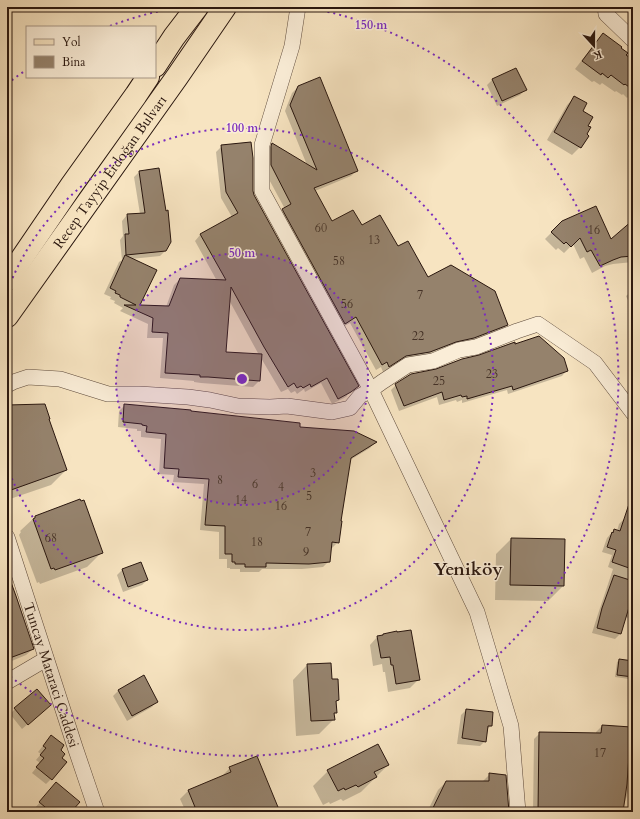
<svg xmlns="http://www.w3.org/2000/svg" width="640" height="819" viewBox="0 0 640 819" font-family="Cardo,serif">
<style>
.shadow{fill:#0003;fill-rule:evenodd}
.building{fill:#95826c;stroke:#2a170f}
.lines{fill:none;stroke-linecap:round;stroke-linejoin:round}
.minor-casing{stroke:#5d4a3c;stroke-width:16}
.primary-casing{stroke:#2a170f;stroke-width:24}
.minor{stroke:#faedd7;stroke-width:15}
.primary{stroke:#f7e4c1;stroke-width:22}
.ring{fill:none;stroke:#7b2cbf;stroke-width:2;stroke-dasharray:2 4}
.labels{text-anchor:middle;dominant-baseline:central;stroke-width:3;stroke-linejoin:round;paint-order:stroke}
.number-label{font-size:12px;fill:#453226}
.street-label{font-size:14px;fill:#2a170f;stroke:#faedd7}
.district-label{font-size:18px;font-weight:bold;fill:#2a170f;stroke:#faedd7}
.centre{fill:#7b2cbf;stroke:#faedd7;stroke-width:2}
.ring-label{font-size:12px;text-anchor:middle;font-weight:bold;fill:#7b2cbf;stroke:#faedd7;stroke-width:3;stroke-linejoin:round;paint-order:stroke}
</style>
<rect width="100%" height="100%" fill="#f7e4c1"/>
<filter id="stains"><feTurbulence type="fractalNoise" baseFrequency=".005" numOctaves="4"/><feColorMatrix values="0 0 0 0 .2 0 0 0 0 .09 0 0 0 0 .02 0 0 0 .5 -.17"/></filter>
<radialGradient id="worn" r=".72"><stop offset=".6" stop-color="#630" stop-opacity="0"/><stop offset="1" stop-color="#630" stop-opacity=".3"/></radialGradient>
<path class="shadow" d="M557,7H584L581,10H557Z
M604,34L620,48L625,55L633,61V99L629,96L627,98L623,94L622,95L616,91L615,92L602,83L600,85L594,81L592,82L575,69L596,42Z
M516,69L525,90L520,95L497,106L487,85L492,80Z
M298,87L357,170L351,176L315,191L332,223L362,226L398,247L428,279L507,325L501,331L424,358L399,362L383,372L381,367L376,370L350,323L339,329L277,216L285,209L265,172L266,151L272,145L307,165L285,111L292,93Z
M575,97L587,126L580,147L572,155L547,140L567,105Z
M222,146L252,191L253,196L358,386L353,391V390L347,395V396L344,398L332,404L321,383L305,392L304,389L297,394L295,391L291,393L288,389L281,392L261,358L259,381L253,387L201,383L194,382V381L160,378L163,338H147L148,324L120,311L123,308L114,303L115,301L110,299L111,297L104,294L119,262L122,260L120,240L123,236L122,221L127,215L140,214L134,177L139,172L165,251L160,256L131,259L139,306L166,307L174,285L180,279L217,281L195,241L200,235L232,217L221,198L216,152ZM229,300L259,355L225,353Z
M633,221V262L613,264L605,266L592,273L584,257L580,259L573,244L564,253L558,248L556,250L545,239L562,222L610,240Z
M633,290V311L626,296Z
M515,345L567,370L562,376L508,394L507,390L462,403V400L457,402L456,400L439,405L437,397L399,411L391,390L396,385L437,370Z
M125,405L190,412L299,428L375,442L370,448L350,460L340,521L338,542L332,548H331L329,561L323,567L302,569H262L259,572H240V569H230V568H227V559H219V532L200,530L204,484L173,482L174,475L159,474L161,439L141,437V431H137V429L118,427L119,411Z
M7,406L48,419L66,470L51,485L7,500Z
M35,517L102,552L87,567L40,584L39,582L37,583L19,535L21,532L20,531Z
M624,519L633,522V619L625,617L620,634L615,639L592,633L598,614L613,569L608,567L612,555L602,552L607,538L614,530L617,531L619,524Z
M511,539L563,586L548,601L495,600L496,554Z
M141,563L147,580L142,585L123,592L117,575L122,570Z
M7,571L8,573L7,574L16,596L33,649L26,655L7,663Z
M383,634L418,680L410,688L388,692L385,672H383L382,664L373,666L370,645L378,636H382Z
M620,660L633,662L632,677L629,679L615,677L617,662Z
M307,665L331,680L338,700L335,703L336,712L333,715L334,719L319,734L296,736L293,680Z
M143,677L157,701L152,707L127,721L113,696L118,691Z
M15,709L44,710L22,729L10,714Z
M466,710L491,726L486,730L485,741L480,746L457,744L461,715Z
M602,726L633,728V812H628V792L622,812H533L534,739L540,733L596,734V732Z
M46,742L59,750L51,779L46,784L32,773L40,763L36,760L41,754L38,752Z
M388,765L361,792L343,801L341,799L330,804L329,802L323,805L313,786L328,771Z
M230,768L279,812H186L180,799L188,791L222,777V776Z
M489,775H505L508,812H427L438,790L446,782H482Z
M51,789L70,812H40L35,808Z"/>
<path class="building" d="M603,33L622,47L621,48L628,53L626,55L633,60V90L625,84L624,85L611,75L608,78L602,73L601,75L582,61Z
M516,68L527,90L502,101L492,79Z
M320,77L358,171L314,188L332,221L353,210L362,225L380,215L398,246L408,241L428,277L451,265L495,291L508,325L474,338L456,342L430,352L406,356L389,367L387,362L382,365L356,317L345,324L282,209L291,204L271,165V146L272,143L317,170L290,105L298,86Z
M574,96L587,103L583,111L593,117L588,126L591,127L587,134L589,136L581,148L554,132Z
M251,142L253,158V191L254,195L359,386L351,392L338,399L327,378L311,387L310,384L303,388L301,386L297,388L294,383L288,387L264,347L231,287L226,352L262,354L260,381L208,377H200V375L165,373L168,333L152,332L153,318L124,305H136L120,297V295L115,293L116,291L110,288L125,255L157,270L140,305L169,306L180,278L226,280L200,234L238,213L226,192L221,145Z
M159,168L166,211L168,210L171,242L166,251L126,255L125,234H129L127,214L145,213L139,171Z
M596,206L611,239L633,220V256L621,257L613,260L600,266L591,250L587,252L580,238L571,247L566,242L564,244L551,232L562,221Z
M539,336L564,358L568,371L513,390L512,386L467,399V396L462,397L461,395L444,400L442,392L404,406L395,384L411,374L436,369L462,359L479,355L515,342V344Z
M45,404L50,419H49L67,470L11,490L7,479V405Z
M124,404L191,410V411L300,423V427L354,431L377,442L351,458L341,521H342L339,543L332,542L330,562L309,564L266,563V567H245V564H235V562H232V554H225V526L205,525L209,479L178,477L179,469L164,468L166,434L146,432L147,426L142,425V424L123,422Z
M631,498H633V554L629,568L612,562L616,550L607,547L612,532L613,533L614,529L620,531Z
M80,499L81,501L84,500L103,553L55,570L54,568L51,569L33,519L35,518V516Z
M511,538L565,539L564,586L510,585Z
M141,562L148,580L128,587L122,569Z
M7,574H8L16,596L34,649L7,659Z
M614,575L633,581V594L621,634L597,628L602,608Z
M411,630L420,680L396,684L393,665H391L390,657L381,658L377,636L383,635V634L397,631V632Z
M619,659L633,661V677L617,675Z
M331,663L332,679H338L339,700L336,701L337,713H334L335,720L311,721L307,664Z
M144,675L158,702L132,716L118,690Z
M37,689L51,705L28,725L14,708Z
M466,709L493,712L492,726H488L486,742L462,738Z
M602,725L631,727L627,784L623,812H538L539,732L601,733Z
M51,735L64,745L61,750L65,754L62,758L67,762L52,780L36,767L44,758L40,755L46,748L43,746Z
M378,744L389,765L374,772L377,777L358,787L356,785L345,790L344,788L338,791L327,770Z
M257,756L280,812H197L188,790L231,772L229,767Z
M489,773L506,775L509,812H431L446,781H489Z
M56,782L80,802L71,812H51L39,802Z"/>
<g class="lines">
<defs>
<g id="minor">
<path d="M298,7L292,46L262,145V191L371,390L477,612L511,726L518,812"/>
<path d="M605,7L606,14L633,40"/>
<path d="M7,385L13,382L28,377L60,379L108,394H139L188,397L210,400L238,406L270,407L287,406L332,412L350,408L360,396L371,390L382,382L408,365L433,361L459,350L476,347L517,331L538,324L595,363L633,413"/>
<path id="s1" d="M7,537L75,747L97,812"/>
<path d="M7,682L46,659"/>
</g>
<g id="primary">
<path d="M155,66L174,37L197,7"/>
<path d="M7,280L71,186L136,95L148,77"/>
<path id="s2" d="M7,316L177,77L225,7"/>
</g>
</defs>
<use href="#minor" class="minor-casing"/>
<use href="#primary" class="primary-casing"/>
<use href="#minor" class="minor"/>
<use href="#primary" class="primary"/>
</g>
<circle cx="242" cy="379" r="126" fill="#7b2cbf" fill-opacity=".12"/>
<g class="ring">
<circle cx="242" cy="379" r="126"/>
<path d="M8 289A251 251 0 1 1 8 469"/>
<path d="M7 84A377 377 0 0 1 26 70M110 26A377 377 0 0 1 180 7M304 7A377 377 0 1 1 7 674"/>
</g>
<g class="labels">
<g class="number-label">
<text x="321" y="228">60</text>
<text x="594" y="230">16</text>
<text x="374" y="240">13</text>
<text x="339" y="261">58</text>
<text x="420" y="295">7</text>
<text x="347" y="304">56</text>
<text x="418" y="336">22</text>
<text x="492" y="374">23</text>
<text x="439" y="381">25</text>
<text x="313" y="473">3</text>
<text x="220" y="480">8</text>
<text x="255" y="484">6</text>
<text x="281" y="487">4</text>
<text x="309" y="496">5</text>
<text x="241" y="500">14</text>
<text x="281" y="506">16</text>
<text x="308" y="532">7</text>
<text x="51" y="538">68</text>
<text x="257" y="542">18</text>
<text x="306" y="552">9</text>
<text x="600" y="753">17</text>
</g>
<g class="street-label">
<text stroke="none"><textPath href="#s2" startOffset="177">Recep Tayyip Erdoğan Bulvarı</textPath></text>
<text stroke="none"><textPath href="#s1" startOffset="145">Tuncay Mataraci Caddesi</textPath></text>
</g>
<g class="district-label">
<text x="468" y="569">Yeniköy</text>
</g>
</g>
<circle cx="242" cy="379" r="6" class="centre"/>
<g class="ring-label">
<text x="371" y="29">150 m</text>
<text x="242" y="132">100 m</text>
<text x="242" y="257">50 m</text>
</g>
<rect width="640" height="819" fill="none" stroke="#f7e4c1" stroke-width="24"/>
<rect x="8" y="8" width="624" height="803" fill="none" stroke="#2a170f" stroke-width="2"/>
<rect x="12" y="12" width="616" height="795" fill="none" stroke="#2a170f"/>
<rect x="26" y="26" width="130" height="52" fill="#faedd7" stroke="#a79787"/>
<rect x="34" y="39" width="20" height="6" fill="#f7e4c1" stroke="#a79787"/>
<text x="62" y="46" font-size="12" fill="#2a170f">Yol</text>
<rect x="34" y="56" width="20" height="12" fill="#95826c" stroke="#a79787"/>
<text x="62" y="66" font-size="12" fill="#2a170f">Bina</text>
<g transform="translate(594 46) rotate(159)" stroke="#faedd7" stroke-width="3" paint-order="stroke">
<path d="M0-3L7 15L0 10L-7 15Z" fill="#2a170f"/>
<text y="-6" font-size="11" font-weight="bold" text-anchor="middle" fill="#2a170f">K</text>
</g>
<rect width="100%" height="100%" filter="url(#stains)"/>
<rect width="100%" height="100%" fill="url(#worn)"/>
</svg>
